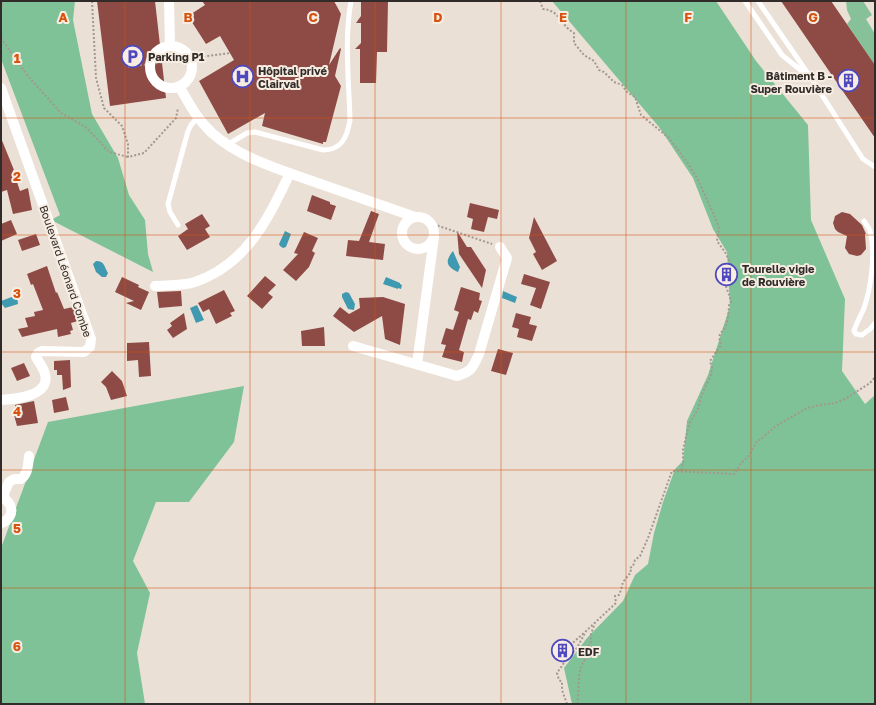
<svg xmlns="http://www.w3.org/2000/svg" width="876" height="705" viewBox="0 0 876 705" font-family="'Golos Text',sans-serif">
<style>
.green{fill:#86c19a}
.forest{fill:#7fc297}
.water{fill:#3f9ab1}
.building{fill:#8e4b45}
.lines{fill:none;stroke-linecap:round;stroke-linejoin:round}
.path{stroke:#a19891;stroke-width:2;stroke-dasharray:2 2;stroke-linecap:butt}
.service{stroke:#fff;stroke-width:5}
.minor{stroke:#fff;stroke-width:10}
.grid{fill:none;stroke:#d6540f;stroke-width:1;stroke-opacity:0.55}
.labels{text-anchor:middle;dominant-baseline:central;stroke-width:4;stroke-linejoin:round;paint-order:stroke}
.poi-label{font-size:11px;font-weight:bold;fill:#312c29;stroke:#f8ede3;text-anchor:start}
.street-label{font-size:11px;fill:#312c29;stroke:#f8ede3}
.grid-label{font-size:13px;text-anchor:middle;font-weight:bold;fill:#d6540f;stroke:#f8ede3;stroke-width:4;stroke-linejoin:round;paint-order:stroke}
</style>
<rect width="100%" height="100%" fill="#ebe0d6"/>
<path class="green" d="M846,1H863L872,15L866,19L875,34V65L847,24L851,19L847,10Z"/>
<path class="forest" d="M1,1H75L73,20L92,114L118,158L129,195L145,220L148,254L153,272L51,220L60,215L1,59Z
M552,1H716L756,61L808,125L811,220L845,299L842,371L865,404L875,395V704H572L564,668L587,638L623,601L635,575L648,564L654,533L663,502L675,469L683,461L687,421L708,375L730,306L727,252L713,229L693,178L659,127Z
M244,386L234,442L189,502H156L133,561L150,593L137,653L145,704H1V548L48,422Z"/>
<path class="water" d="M285,231L291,234L286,247L283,248L280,246L279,244Z
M453,251L460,267L458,272C447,267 444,262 453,251Z
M96,261C105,261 104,267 108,273L106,277H102L96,272L93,264Z
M386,277L400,283V284L402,285L401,289L398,288V289L383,284Z
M503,291L517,297L515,303L502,298Z
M346,292L349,293L355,304L354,310L348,309L342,297V294Z
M17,295L18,304L5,308L1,303V301Z
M197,305L204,320L196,323L190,308Z"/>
<path class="building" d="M97,1H155L166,98L110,106Z
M202,1H334L341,14L329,65L340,48L341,49L335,76L341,86L326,142H323V144L306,139L262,126L265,113L228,134L199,81L234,60L220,36L206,44L188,16L205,5Z
M361,1H388L387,52H377L376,83H360V49H355L361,43V23H356L361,16Z
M781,1H831L875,65V138Z
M1,138L14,170H13L20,191L28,188L32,210L13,214L7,190L1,192Z
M312,195L330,202V204L336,206L331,220L307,211Z
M470,203L499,210L497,219L488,217L484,232L471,229L473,219L467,217Z
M371,211L379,214L369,242L385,244L383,260L346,256L348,240L359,241Z
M842,212L850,214L862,225L866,234H865L866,249L861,255L857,256L849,254L845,248L847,236L838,232L835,229L833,223L834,220L835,216Z
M202,214L210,226L205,229L210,237L187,250L178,236L188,229L185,224Z
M534,217L557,261L542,270L533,254L536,252L529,238Z
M11,220L17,234L1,241V224Z
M457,231L467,247H471L486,270L482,288L459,254Z
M304,232L318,238L312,251L315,253L309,267L296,281L283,270L298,254L294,253Z
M36,234L40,245L22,251L18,240Z
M47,266L56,293L57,292L64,309L73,307L78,321L71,323L73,330L70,331L71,334L58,337L57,329L22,337L18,329L28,327L25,318L35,316L34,312L43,310L33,284L31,285L27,274Z
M524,274L550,282L541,309L530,305L536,288L521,284Z
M265,276L276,285L268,293L273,297L262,309L247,296Z
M122,277L139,285L138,287L149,292L141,310L126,303L134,301L115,292Z
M461,287L480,293L479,300L482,301L478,313L474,311L471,320L468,319L459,350L464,352L462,362L442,357L446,345L441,344L446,328L453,330L459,312L454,310Z
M224,290L235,311L230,313L232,316L216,324L209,309L203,312L198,303Z
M181,291L182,306L159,308L157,292Z
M383,297L405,304L400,345L385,339L382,316L354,332L333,316L340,307L349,314L360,308L359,298Z
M184,313L187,329L173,338L167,330L172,326L170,323Z
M516,313L531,317L529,324L537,326L532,341L517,337L519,329L512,327Z
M324,327L325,346H302L301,331Z
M149,342L151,376L139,377L138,360L127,361V343Z
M498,349L513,353L506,375L491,371Z
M70,360L71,387L63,390L62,375H57V370H54V361Z
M24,363L30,376L17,381L11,368Z
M112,371L122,381L127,396L111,400L106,387L101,382Z
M66,397L69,410L54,413L52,400Z
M34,401L38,423L17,426L14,415H16L15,405Z
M566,643L572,651L565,659L560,656L552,655Z"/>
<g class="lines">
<path class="path" d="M92,1L96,78L104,108L122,126L128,144V157L144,153L176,118L178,108
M540,1L543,9C561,11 559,24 574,33V43L584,55L594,61L599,70L604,72L614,82L622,85L627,92L635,97L641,115L669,138L687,162L697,178L716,219L719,229L717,241L725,252L731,264L729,268L723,271C723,284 729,291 731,302L729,304C729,309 728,320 726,325C724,329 721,332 719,337L721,345L710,361L712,368L711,375L702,394L698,409L689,424L683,450V462L681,472
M1,9L2,1
M1,38L27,75L61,113L87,128L109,152L128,157
M147,65L151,54L160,45
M128,67L230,53
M430,223L492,244
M561,653L584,633
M567,704L562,690V682L559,680L557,673L566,660L577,648L586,631L616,603L615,596L619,595L621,590L623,582L631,572L630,568L633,566L635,560L640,556L648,538L672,471L735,474L741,463L748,457L757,441L762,439L763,437L776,426L807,408L820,405L835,403L845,399L870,383L875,377
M577,704C580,690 576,670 586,658L585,652L591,642V634L595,623"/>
<path class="service" d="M745,1L782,55L808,76
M758,1L811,78L863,159L875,167
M227,145L247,133L255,132L323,150C342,150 347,137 350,120C349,81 344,40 351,1
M864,221C866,224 869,228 870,231C876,252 871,288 864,308C861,316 856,323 854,331L856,334L862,335L870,329L875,323
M178,225L170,212L168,204L188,131L191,125L198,117"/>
<path class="minor" d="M169,1L170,46
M150 67a21 21 0 1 1 42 0a21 21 0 1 1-42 0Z
M179,86C190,105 196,118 212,133C240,158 278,169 312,181C347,193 381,205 415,217
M1,88L91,339L90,347L84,352L42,351L38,353L36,357C38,361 42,366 44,371C54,396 16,399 1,400
M402 233a16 16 0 1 1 32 0a16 16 0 1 1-32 0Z
M155,286C168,285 183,286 195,282C247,264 268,219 290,173
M353,346L457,376C472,371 472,369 479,354L507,258L500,247
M417,364L434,237
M1,523C8,522 14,513 10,505C8,501 4,500 4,494C5,490 8,485 9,482L14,479H21C28,474 28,465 29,456"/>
</g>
<path class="grid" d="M125,1V704M250,1V704M375,1V704M501,1V704M626,1V704M751,1V704M1,118H875M1,235H875M1,352H875M1,470H875M1,588H875"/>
<defs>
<symbol id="parking-ring" viewBox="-11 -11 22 22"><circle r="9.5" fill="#f8ede3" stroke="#4f49c0" stroke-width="1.5"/><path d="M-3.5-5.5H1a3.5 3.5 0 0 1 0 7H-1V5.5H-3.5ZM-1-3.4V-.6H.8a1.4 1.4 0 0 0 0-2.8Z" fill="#4f49c0"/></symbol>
<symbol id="hospital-ring" viewBox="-11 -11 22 22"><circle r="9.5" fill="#f8ede3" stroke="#4f49c0" stroke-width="1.5"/><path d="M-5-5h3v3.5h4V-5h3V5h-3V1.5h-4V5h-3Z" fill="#4f49c0"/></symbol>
<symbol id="building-ring" viewBox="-11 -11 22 22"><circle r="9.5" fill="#f8ede3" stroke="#4f49c0" stroke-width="1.5"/><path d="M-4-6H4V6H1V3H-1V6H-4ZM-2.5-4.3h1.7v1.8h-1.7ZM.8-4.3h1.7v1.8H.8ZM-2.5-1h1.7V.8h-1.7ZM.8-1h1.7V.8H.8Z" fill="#4f49c0"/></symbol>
</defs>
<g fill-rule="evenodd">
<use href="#parking-ring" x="120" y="44" width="25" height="25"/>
<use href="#hospital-ring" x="230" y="64" width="25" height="25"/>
<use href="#building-ring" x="836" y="68" width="25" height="25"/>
<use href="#building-ring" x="714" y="262" width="25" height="25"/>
<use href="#building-ring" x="550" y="638" width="25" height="25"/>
</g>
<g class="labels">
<g class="poi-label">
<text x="148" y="56">Parking P1</text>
<text x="258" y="70">Hôpital privé<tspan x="258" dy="13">Clairval</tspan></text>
<text x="832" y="75" text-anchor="end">Bâtiment B -<tspan x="832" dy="13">Super Rouvière</tspan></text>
<text x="742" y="268">Tourelle vigie<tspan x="742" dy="13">de Rouvière</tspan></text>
<text x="578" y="651">EDF</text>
</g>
<g class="street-label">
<text transform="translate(66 271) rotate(71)">Boulevard Léonard Combe</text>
</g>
</g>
<g class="grid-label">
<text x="63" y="22">A</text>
<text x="188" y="22">B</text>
<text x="313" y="22">C</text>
<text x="438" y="22">D</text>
<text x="563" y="22">E</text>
<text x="688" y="22">F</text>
<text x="813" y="22">G</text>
<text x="17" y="63">1</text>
<text x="17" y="181">2</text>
<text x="17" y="298">3</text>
<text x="17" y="416">4</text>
<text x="17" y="533">5</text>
<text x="17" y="651">6</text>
</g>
<rect width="876" height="705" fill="none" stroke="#312c29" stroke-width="4"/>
</svg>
